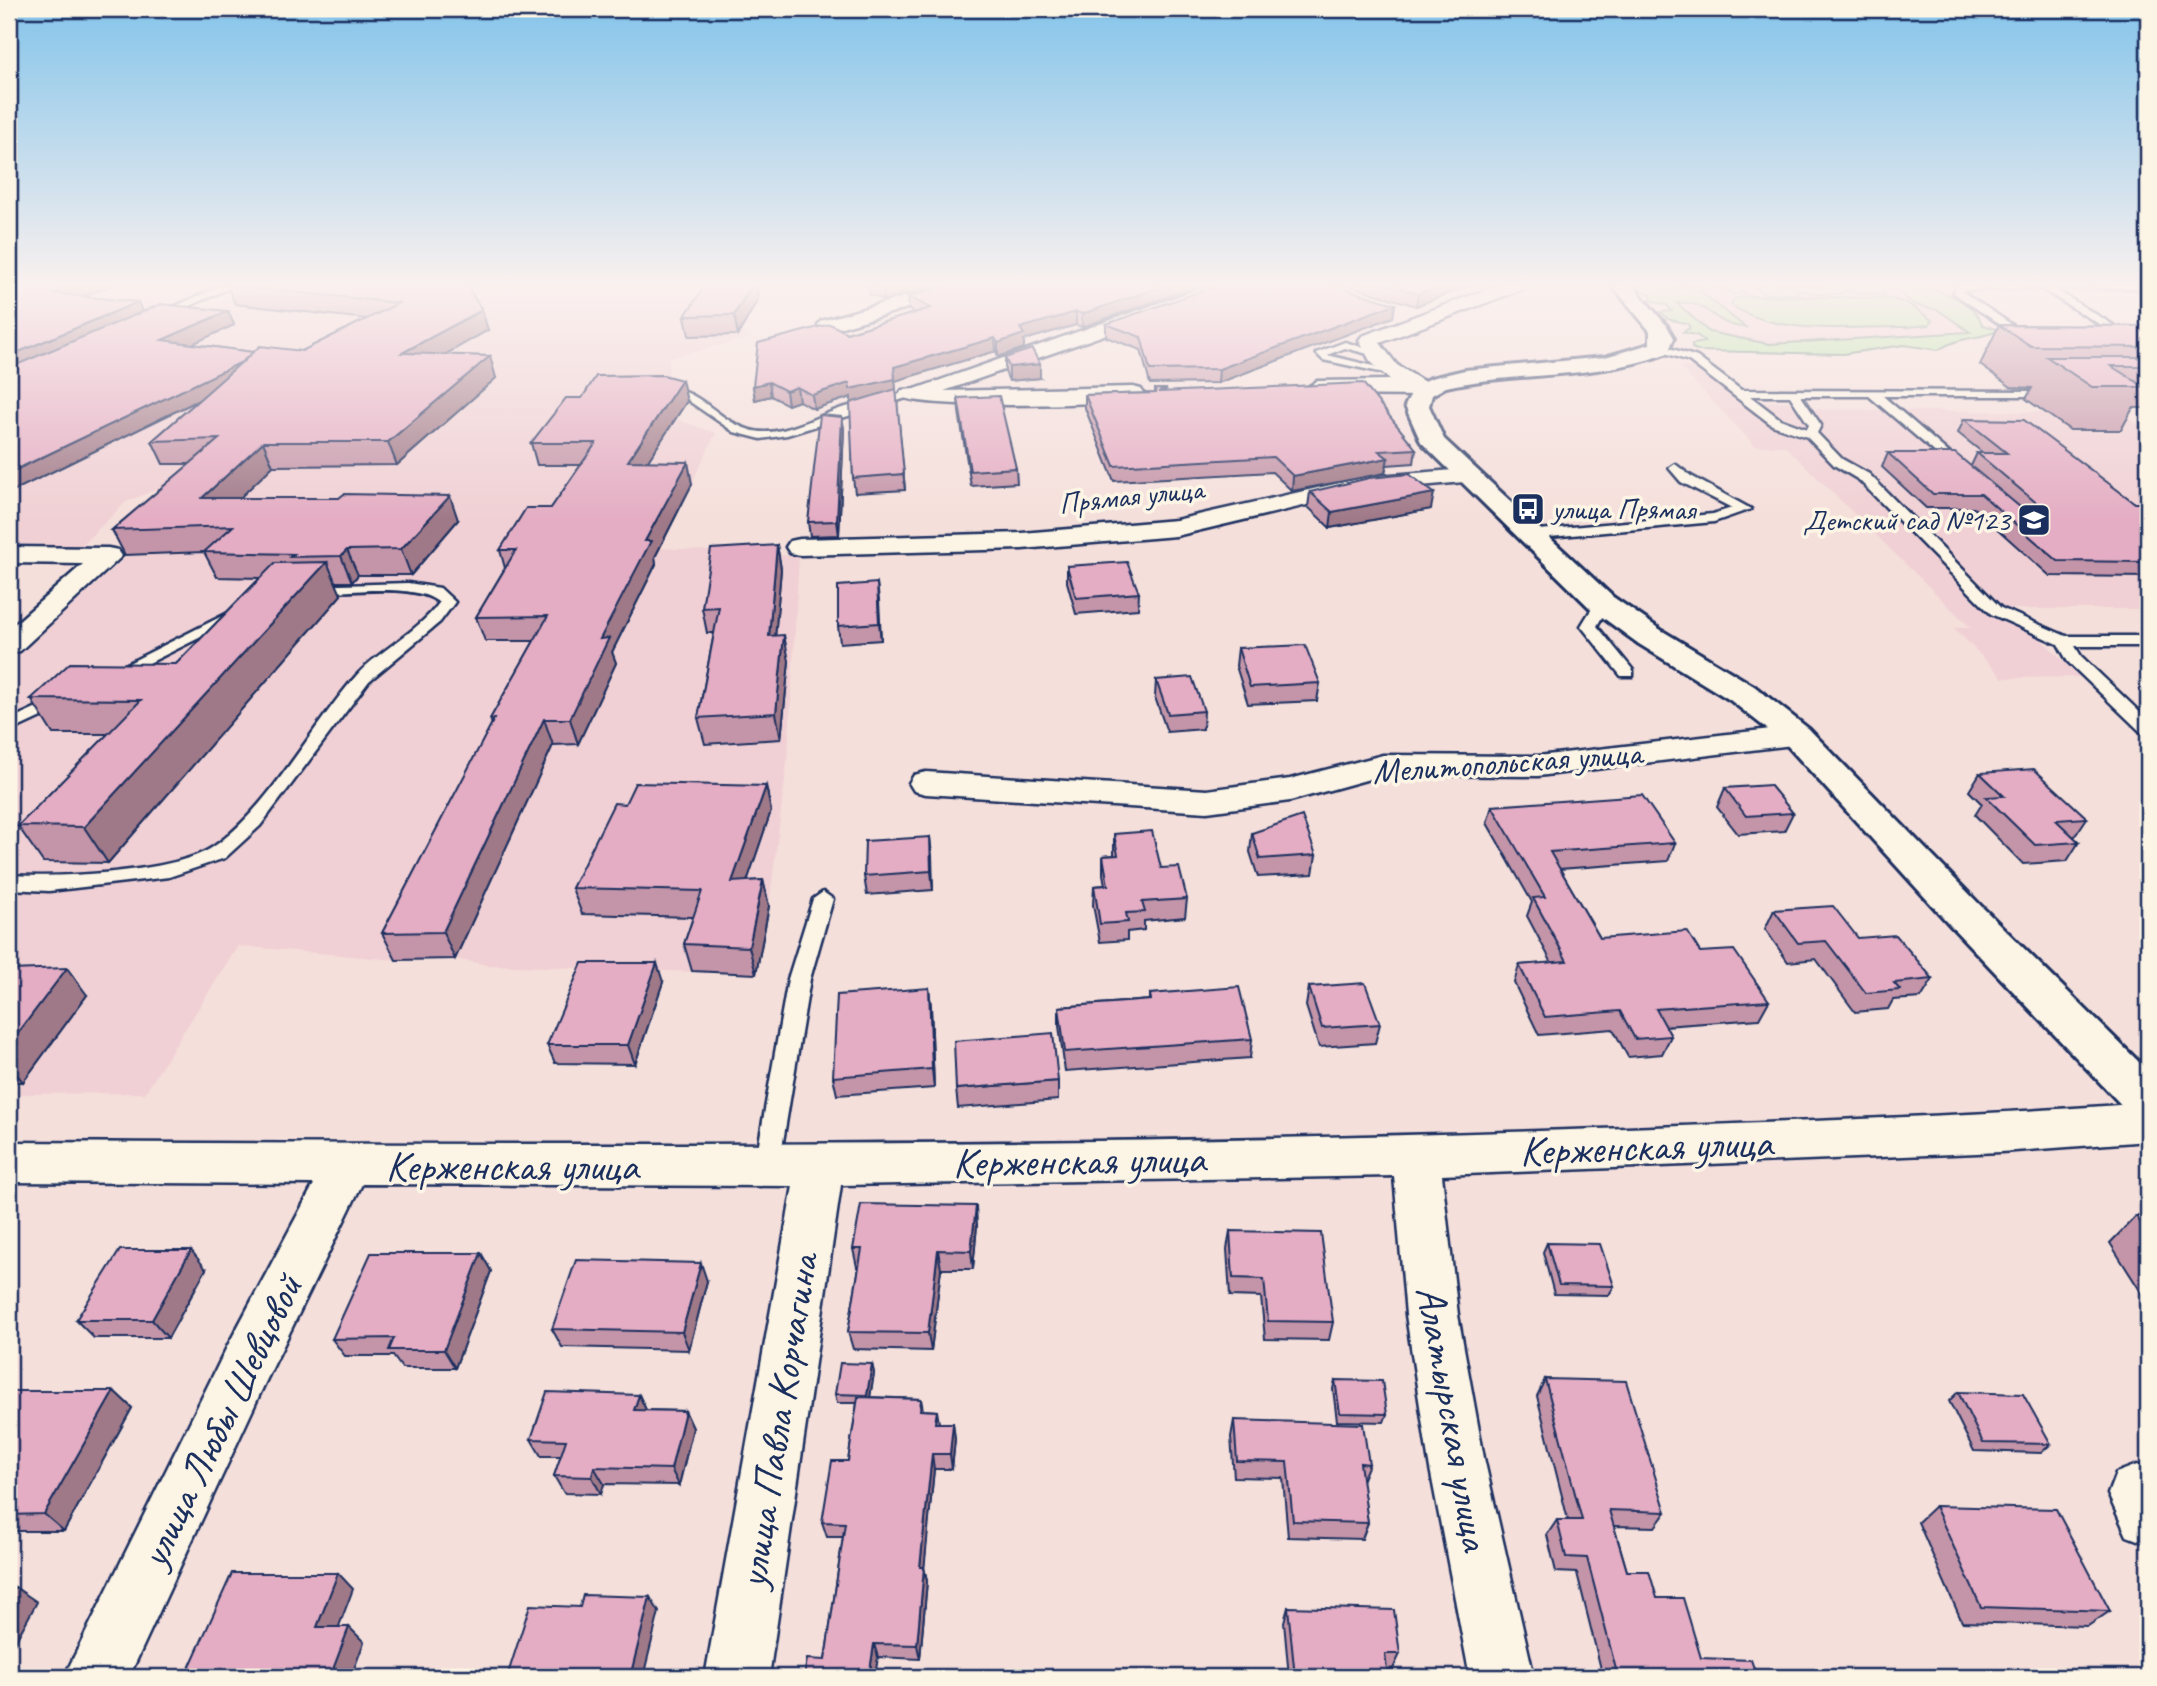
<svg xmlns="http://www.w3.org/2000/svg" width="2157" height="1686" viewBox="0 0 2157 1686" font-family="Caveat,sans-serif">
<style>
.built{fill:#f0d0d4}
.green{fill:#b5e5a5;stroke:#688a82;stroke-width:2}
.lines{fill:none;stroke-linecap:round;stroke-linejoin:round}
.lane-casing{stroke:#1b2f5e;stroke-width:5}
.street-casing{stroke:#1b2f5e;stroke-width:5}
.secondary-casing{stroke:#1b2f5e;stroke-width:6}
.lane{fill:#fcf5e5;fill-rule:evenodd}
.street{fill:#fcf5e5;fill-rule:evenodd}
.secondary{fill:#fcf5e5;fill-rule:evenodd}
.wall{fill:#c495a8;stroke:#1b2f5e;stroke-width:2}
.shaded-wall{fill:#a07988;stroke:#1b2f5e;stroke-width:2}
.building{fill:#e4adc3;stroke:#1b2f5e;stroke-width:2}
.labels{text-anchor:middle;dominant-baseline:central;stroke-width:7;stroke-linejoin:round;paint-order:stroke}
.far-street-label{font-size:30px;fill:#1b2f5e;stroke:#fcf5e5}
.far-poi-label{font-size:30px;fill:#1b2f5e;stroke:#fcf5e5;text-anchor:start}
.street-label{font-size:35px;fill:#1b2f5e;stroke:#fcf5e5}
.near-street-label{font-size:42px;fill:#1b2f5e;stroke:#fcf5e5}
</style>
<rect width="100%" height="100%" fill="#f5dfdb"/>
<filter id="ink" filterUnits="userSpaceOnUse"><feTurbulence type="fractalNoise" baseFrequency=".0143" numOctaves="2"/><feDisplacementMap in="SourceGraphic" scale="14" xChannelSelector="R" yChannelSelector="G"/><feConvolveMatrix kernelMatrix="1 2 1 2 8 2 1 2 1" color-interpolation-filters="sRGB"/></filter>
<g filter="url(#ink)">
<path class="built" d="M9,283H226L9,375Z
M261,283H698L695,298L752,338L669,358L668,399L671,415L675,419L716,433L660,548L799,556L788,755L769,906L756,974L488,965L455,959L396,960L238,946L145,1093L14,1094L23,1082H9V663L199,491L155,490L126,502L81,546L9,545V388Z
M1646,283H1915L1986,334L1712,349Z
M1713,366L1756,402L1800,401L1809,409L2122,413L2148,431V609H2009L2081,677L2003,678L1954,628H1971L1785,446H1755L1680,367Z"/>
<path class="green" d="M1644,283L1681,288L1709,285L1701,283H1730L1745,293L1733,294L1724,287L1698,290L1745,327C1712,326 1709,299 1677,303L1709,332L1769,344L1970,332L1938,310L1915,305L1896,290L1882,289L1885,295L1845,291L1838,294H1817L1795,289L1800,294H1765L1756,288L1771,283L1826,287L1825,283H1928L1926,287C1949,294 1973,302 1983,325L2000,330C1978,340 1959,336 1938,350L1904,345L1843,354L1699,351L1692,348V344L1705,342L1698,336L1683,332L1690,328L1688,324L1668,319L1661,312L1672,311L1667,305L1650,300L1652,295L1639,289Z
M1747,296L1888,298L1907,303L1932,320L1929,325L1907,327C1850,326 1780,337 1731,305L1734,299Z"/>
<g class="lines">
<defs>
<path id="lane" d="M227,283H241L162,318L153,316Z
M1971,283H2148V288H2053L2131,336V340L2127,341L2040,288L1965,290L1963,292L2032,338L2033,340L2028,343L1953,293L1959,285Z
M1345,342L1377,352L1372,355L1345,348L1327,355L1395,371L1389,374L1323,360L1316,353Z
M1660,345L1697,357L1741,390L2057,391V395L2053,396H1883L1963,465V471L1958,472L1869,396H1801L1821,425L1817,433L1842,459L1869,474L2001,608L2066,636H2148V646H2075L2081,656L2148,720V734L2142,733L2068,662L2058,644L1991,614L1859,480L1834,465L1807,437L1772,425L1689,361L1656,350V346ZM1750,396H1790L1809,425L1807,429L1780,419Z
M660,386C704,390 714,419 750,430C780,439 814,417 842,408C865,402 887,397 910,392L916,395L787,435L761,439L734,432L683,397L656,391V387Z
M1675,464L1691,476L1751,509L1714,522L1528,539L1521,535L1528,531L1713,514L1732,508L1681,482L1669,468Z
M408,583L440,588L455,602L440,622L369,681L260,826L225,858L169,877L49,891L9,889V875C56,878 174,873 213,847C269,809 310,728 356,676C380,649 417,633 439,603C417,582 343,593 312,593L305,589L307,586Z
M1602,598L1610,603L1597,626L1633,670V676H1621L1581,626L1597,600Z
M238,608L246,613L243,616L121,677H109L107,674Z
M63,695L69,696L71,700L69,704L9,732V720Z
M823,892L833,899L810,979L779,1166L776,1173L767,1176L758,1173L755,1166L788,979L813,899Z"/>
<path id="street" d="M953,283H983L980,287L835,329H821L818,325L821,321Z
M1216,283H1244L1241,287L944,391L1133,387L1141,389L1144,394L1141,399C1114,405 910,410 899,395L902,390L915,389Z
M1504,283H1531L1528,287L1380,343L1397,365L1431,386L1434,391L1431,396L1317,395L1306,388L1317,381L1390,380L1370,361L1359,340L1362,336Z
M1466,469L1475,471L1478,476L1475,481L1366,491L1176,536L1022,549L800,555L790,553L786,547L790,541L800,539L1022,533L1176,520L1366,477Z
M9,547L108,548L118,550L122,556L20,651L9,654V629L83,564L9,563Z
M1797,726L1809,729L1814,736L1809,743L1538,776L1384,775L1290,801L1207,812L926,794L914,791L909,783L914,775L926,772L1207,790L1290,779L1383,755L1538,756Z
M2148,1103V1141L2001,1152L1442,1175L1458,1315L1484,1458L1534,1677H1470L1428,1458L1406,1315L1394,1176L841,1185L769,1677H705L793,1186L362,1184L265,1383L129,1677H64L227,1347L314,1184L9,1182V1142C558,1145 1106,1148 1654,1127C1819,1121 1983,1115 2148,1103Z
M2137,1465L2148,1470V1544L2127,1536L2108,1494L2116,1473Z"/>
<path id="secondary" d="M1610,283H1630L1667,326L1674,338L1668,353C1597,380 1520,371 1446,387L1432,395L1429,406L1444,439L1613,597L1661,630L1754,686L1809,729L1981,906L2148,1071V1120L2131,1115L1951,926L1785,743L1730,700L1639,644L1591,609L1421,442L1405,406L1415,386L1431,378L1465,370L1605,357L1650,344V331Z"/>
</defs>
<use href="#lane" class="lane-casing"/>
<use href="#street" class="street-casing"/>
<use href="#secondary" class="secondary-casing"/>
<use href="#lane" class="lane"/>
<use href="#street" class="street"/>
<use href="#secondary" class="secondary"/>
</g>
<path class="wall" d="M9,283H118L84,296L143,312L228,311L234,325L191,344L253,352L302,351L367,319L235,304L227,285L230,283H478L469,290L488,330L444,355L496,378L397,465L273,466L239,498L458,520L411,575H358L352,582H335L341,595L108,863L43,862L18,826L108,734H53L31,699L176,664L260,578L217,577L204,552L125,555L112,530L190,464H163L152,441L199,400L9,493Z
M707,283H756L758,299L738,335L689,336L685,316Z
M859,283H943L884,300L869,294V288Z
M957,283H1207L1082,327L1076,325L1024,340V348L998,357L996,351L895,381L905,490L855,493L853,478L851,397L814,409L799,401L788,405L771,396L755,400L753,386L847,333L915,313L909,310L908,297Z
M1340,283H1476L1416,306Z
M1395,304L1393,317L1218,383L1150,384L1141,350L1106,337V324Z
M1999,325L2148,326V408H2133L2121,430H2070L2026,399L2032,388L2011,387L1980,365Z
M1005,358L1040,378L1009,381L1005,372Z
M1155,389L1416,449L1414,463L1387,465L1385,473L1292,491L1272,472L1114,481L1085,408V395L1155,393Z
M958,398L1016,468L1017,483L971,486L959,412Z
M687,401L647,462L692,484L655,557L656,564L612,652L616,663L578,744L553,745L455,959L396,960L382,933L492,724L490,719L534,641H485L476,617L505,568L500,550L551,508L581,465H537L531,443Z
M842,417L844,429L839,535L810,536L808,522Z
M1964,419L2135,503H2148V577L2050,576L1974,508H1926L1882,467L1888,453L1971,466L1977,453H1983L1958,433Z
M1310,492L1431,509L1330,528L1308,507Z
M777,545L781,569L775,636L789,661L781,739L705,744L698,718L714,633H707L702,608Z
M1067,566L1139,593L1138,609L1076,614L1067,582Z
M877,583L881,640L840,643L838,626Z
M1238,648L1320,683L1317,701L1248,704L1236,666Z
M2148,665V679L2143,674Z
M1156,680L1204,711L1203,729L1167,732L1155,697Z
M1980,773L2087,818L2075,836L2073,837L2079,842L2067,861L2023,864L1975,815L1982,804L1969,791Z
M766,786L771,811L747,881L763,880L769,906L756,974L692,971L684,944L693,917L582,914L572,888L625,804Z
M1725,788L1793,813L1784,831L1738,834L1717,807Z
M1492,806L1675,843L1668,861L1560,869L1600,938L1700,952L1769,1001L1759,1019L1665,1026L1671,1036L1662,1054L1628,1057L1613,1029L1539,1035L1514,983L1519,965L1552,963L1527,916L1532,902L1487,823Z
M1252,833L1316,855L1313,874L1258,877L1250,852Z
M1114,834L1161,868L1187,899L1185,917L1144,921V930L1127,932V940L1100,942L1093,905L1094,886L1105,885L1103,874V856L1114,855Z
M930,837L933,890L867,895L864,876Z
M1774,910L1858,938L1933,979L1921,998L1893,1000L1888,1009L1855,1012L1816,959L1788,962L1765,929Z
M9,970L87,995L23,1082H9Z
M663,982L635,1064L555,1063L547,1045Z
M1309,987L1380,1024L1375,1043L1319,1047L1306,1006Z
M929,988L931,1007L934,1088L837,1095L833,1077Z
M1150,994L1252,1039L1250,1058L1065,1071L1059,1026V1007L1150,1000Z
M1058,1081V1100L958,1108L956,1089Z
M2136,1216H2148V1303L2110,1243Z
M977,1225L973,1269H941L931,1351L853,1349L848,1332L859,1267H857L853,1249Z
M1230,1231L1333,1322L1329,1340L1265,1339L1261,1297L1230,1296L1227,1249Z
M1547,1243L1614,1286L1609,1295L1554,1294L1543,1252Z
M481,1253L491,1271L455,1368H402L393,1356H345L332,1339Z
M206,1269L168,1338H94L76,1320Z
M707,1281L689,1350L562,1347L552,1329Z
M872,1364L874,1373L870,1397L921,1399L923,1410L937,1411L939,1423H953L955,1439L952,1469H934L924,1567L927,1581L920,1659L878,1657L825,1660L843,1537H827L822,1522L848,1461L857,1403H837L835,1394Z
M1545,1379L1666,1512L1655,1527L1614,1526L1627,1571L1657,1598L1701,1658L1757,1677H1603L1577,1573L1556,1572L1547,1535L1557,1520H1568L1537,1396Z
M1335,1380L1387,1414L1384,1422L1337,1421L1333,1389Z
M9,1391H114L132,1408L64,1531H9Z
M1958,1392L2051,1444L2041,1453L1974,1451L1949,1401Z
M639,1395L646,1410L685,1411L693,1428L679,1485L604,1484L601,1494L564,1493L554,1476L561,1456H541L531,1439Z
M1234,1420L1369,1464L1362,1481L1368,1523L1362,1539L1288,1537L1283,1478L1234,1477L1231,1437Z
M1935,1506L2110,1611L2088,1626L1962,1622L1918,1522Z
M1288,1607L1400,1654L1393,1669H1387L1388,1677H1289L1284,1622Z"/>
<path class="shaded-wall" d="M77,283H118L58,306L51,293Z
M462,283H478L464,293Z
M753,283H756L758,299L738,335L734,315Z
M898,283H943L884,300L883,287Z
M1172,283H1207L1082,327V314Z
M1445,283H1476L1416,306L1418,294Z
M138,302L144,315L9,373V356Z
M1395,304L1393,317L1218,383L1219,369Z
M482,310L488,330L409,375L402,353Z
M228,311L234,325L168,355L162,340Z
M1076,312V325L1024,340V348L998,357V343L1020,328Z
M995,338L996,351L895,381L894,367Z
M260,353L266,367L9,493V473Z
M490,356L496,378L397,465L388,442Z
M1040,364V378L1009,381V367Z
M895,379L905,490L896,392L851,403V397L814,409L812,395L849,383Z
M682,380L687,401L633,484L628,461Z
M769,382L771,396L755,400L753,386Z
M797,387L799,401L788,405L786,391Z
M842,417L844,429L839,535L837,521Z
M263,442L273,466L214,523L202,498Z
M1388,458L1385,473L1292,491L1293,476Z
M688,462L692,484L655,557L656,564L612,652L616,663L578,744L570,719L600,639L645,541Z
M1434,493L1431,509L1330,528L1332,512Z
M450,496L458,520L411,575L401,549Z
M777,545L781,569L773,662L769,636Z
M347,550L358,575L352,582L341,556Z
M327,562L341,595L108,863L84,827Z
M877,583L879,600L881,640L879,623Z
M784,635L789,661L781,739L776,713Z
M544,719L553,745L455,959L443,932Z
M766,786L771,811L738,908L732,882Z
M930,837L932,855L933,890L931,871Z
M763,880L769,906L756,974L749,947Z
M657,963L663,982L635,1064L628,1045Z
M67,968L87,995L23,1082L9,1065V1045Z
M929,988L931,1007L934,1088L932,1069Z
M976,1206L977,1225L973,1269L971,1251Z
M191,1250L206,1269L168,1338L152,1320Z
M938,1250L941,1269L931,1351L928,1333Z
M481,1253L491,1271L455,1368L444,1350Z
M701,1263L707,1281L689,1350L682,1332Z
M872,1364L874,1373L869,1403L867,1395Z
M114,1391L132,1408L64,1531L44,1514Z
M639,1395L647,1412L634,1410Z
M685,1411L693,1428L679,1485L671,1469Z
M953,1423L955,1439L952,1469L950,1454Z
M932,1454L934,1469L923,1581L920,1567Z
M594,1467L604,1484L601,1494L592,1477Z
M924,1567L927,1581L920,1659L917,1645Z
M338,1573L353,1589L333,1642L317,1627Z
M15,1587L37,1602L9,1653V1598Z
M650,1597L659,1612L643,1677H630Z
M349,1627L364,1642L351,1677H330Z
M874,1644L878,1657L875,1677H869Z"/>
<path class="building" d="M9,283H77L51,293L138,302L9,356Z
M230,283H465L482,310L402,353L490,356L388,442H263L202,498H339L344,494L450,496L401,549L347,550L341,556L290,557L294,554L204,552L233,526L112,530L219,439L152,441L260,346L302,351L399,303L227,285Z
M707,283H753L734,315L685,316Z
M873,283H898L883,287Z
M957,283H1172L1082,314L1076,312L1020,328L1024,334L998,343L995,338L894,367L895,379L850,389L849,383L812,395L797,387L786,391L769,382L753,386L758,343L830,324L847,333L931,308L908,297Z
M1225,283H1325L1395,304L1219,369L1150,370L1141,337L1106,324Z
M1383,283H1445L1418,294Z
M161,304L228,311L162,340L253,352L244,361L9,473V368Z
M1999,325L2148,326V347L2031,346Z
M1032,349L1040,364L1009,367L1005,358Z
M2047,357H2148V366H2111L2145,387H2092Z
M663,375L682,380L628,461L688,462L645,541H651L600,639L609,638L570,719H544L443,932L382,933L494,719H490L548,616L476,617L516,550H500L526,508H551L596,443H531L566,398H582L596,376Z
M1363,383L1416,449L1379,451L1388,458L1293,476L1273,457L1114,466L1085,395L1156,393L1155,389H1167L1158,392Z
M896,389L904,474L853,478L850,403Z
M999,396L1016,468L970,471L958,398Z
M820,415L842,417L837,521L808,522Z
M1964,419L2024,420L2135,503H2148V562L2058,561L1981,494H1933L1888,453H1955L2032,517L2039,516L2040,506L1977,453H2007Z
M1409,474L1434,493L1332,512L1310,492L1369,478Z
M777,545L769,636L784,635L776,713L698,718L719,607L702,608L711,549Z
M327,562L84,827L18,826L141,700L31,699L70,663L176,664L275,563Z
M1127,562L1139,593L1076,598L1067,566Z
M877,583L879,623L838,626V586Z
M1305,645L1320,683L1250,687L1238,648Z
M1192,677L1204,711L1168,714L1156,680Z
M2034,769L2087,818L2056,820L2079,842L2035,845L1986,797L2004,796L1980,773Z
M635,783L766,786L732,882L763,880L749,947L684,944L702,891L572,888L614,803L625,804Z
M1770,785L1793,813L1746,816L1725,788Z
M1642,795L1675,843L1550,852L1600,938L1687,931L1700,952L1734,950L1769,1001L1656,1009L1671,1036L1635,1039L1620,1011L1545,1017L1519,965L1567,961L1533,898L1545,897L1492,806Z
M1302,816L1316,855L1260,859L1252,833Z
M1152,831L1161,868L1179,867L1187,899L1142,902L1145,912L1126,913L1128,922L1100,924L1094,886L1108,885L1103,856L1118,855L1114,834Z
M930,837L931,871L864,876L865,841Z
M1833,906L1858,938L1896,935L1933,979L1894,983L1900,990L1866,993L1826,941L1798,943L1774,910Z
M582,963H657L628,1045H547Z
M67,968L9,1045V970Z
M1365,983L1380,1024L1322,1028L1309,987Z
M1239,987L1252,1039L1065,1052L1059,1007L1151,1000L1150,994Z
M929,988L932,1069L833,1077L837,995Z
M1053,1033L1058,1081L956,1089L954,1041Z
M861,1204L976,1206L971,1251L938,1250L928,1333L848,1332L862,1249H853Z
M2136,1216H2148V1234Z
M1230,1231L1321,1233L1333,1322L1268,1321L1264,1279L1233,1278Z
M1547,1243L1600,1244L1614,1286L1559,1285Z
M120,1250H191L152,1320H76Z
M371,1253H481L444,1350H389L394,1338L332,1339Z
M576,1260L701,1263L682,1332L552,1329Z
M840,1363L872,1364L867,1395L835,1394Z
M1545,1379L1626,1381L1666,1512L1609,1510L1627,1571H1649L1657,1598H1683L1701,1658L1751,1660L1757,1677H1618L1587,1558L1566,1557L1557,1520H1582Z
M1335,1380L1382,1381L1387,1414L1340,1413Z
M9,1391H114L44,1514L9,1515Z
M547,1392L639,1395L634,1410L685,1411L671,1469L594,1467L592,1477L554,1476L566,1440L531,1439Z
M1958,1392L2023,1394L2051,1444L1983,1443Z
M858,1397L921,1399L920,1410L937,1411L935,1423H953L950,1454H932L920,1567H924L917,1645L874,1644L869,1677H804L807,1659L825,1660L845,1523L822,1522L832,1461H848Z
M1234,1420L1363,1424L1369,1464L1360,1463L1368,1523L1293,1521L1287,1462L1237,1461Z
M1935,1506L2056,1509L2110,1611L1981,1607Z
M232,1573H338L317,1627H349L330,1677H185Z
M9,1587H15L9,1598Z
M583,1595L650,1597L630,1677H507L530,1605L580,1607Z
M1288,1607L1394,1610L1400,1654H1385L1388,1677H1295Z"/>
</g>
<linearGradient id="sky" x2="0" y2="1"><stop stop-color="#84c4ea"/><stop offset="0.55" stop-color="#faf1ef"/><stop offset="1" stop-color="#faf1ef" stop-opacity="0"/></linearGradient>
<rect width="2157" height="519" fill="url(#sky)"/>
<defs>
<symbol id="bus-square" viewBox="-11 -11 22 22"><rect x="-9" y="-9" width="18" height="18" rx="4" fill="#1b2f5e" stroke="#fcf5e5"/><path d="M-5-6H5V4H4V6H2V4H-2V6H-4V4H-5ZM-3.5-4V0h7V-4ZM-3.5 1.2v1.5H-2V1.2ZM2 1.2v1.5H3.5V1.2Z" fill="#fff"/></symbol>
<symbol id="school-square" viewBox="-11 -11 22 22"><rect x="-9" y="-9" width="18" height="18" rx="4" fill="#1b2f5e" stroke="#fcf5e5"/><path d="M0-5L7-2L0 1L-7-2ZM-4 1L0 2.5L4 1V4Q0 6-4 4Z" fill="#fff"/></symbol>
</defs>
<g fill-rule="evenodd">
<use href="#bus-square" x="1509" y="490" width="38" height="38"/>
<use href="#school-square" x="2015" y="501" width="38" height="38"/>
</g>
<g class="labels">
<g class="far-street-label">
<text transform="translate(1131 496) rotate(-6)">Прямая улица</text>
</g>
<g class="far-poi-label">
<text x="1552" y="509">улица Прямая</text>
<text x="2010" y="520" text-anchor="end">Детский сад №123</text>
</g>
<g class="street-label">
<text transform="translate(1507 762) rotate(-4)">Мелитопольская улица</text>
</g>
<g class="near-street-label">
<text transform="translate(1646 1147) rotate(-2)">Керженская улица</text>
<text transform="translate(1079 1161) rotate(-1)">Керженская улица</text>
<text x="512" y="1166">Керженская улица</text>
<text transform="translate(1453 1418) rotate(80)">Алатырская улица</text>
<text transform="translate(221 1421) rotate(-64)">улица Любы Шевцовой</text>
<text transform="translate(778 1421) rotate(-81)">улица Павла Корчагина</text>
</g>
</g>
<rect width="2157" height="1686" fill="none" stroke="#fcf5e5" stroke-width="35"/>
<rect x="18" y="18" width="2122" height="1651" fill="none" stroke="#1b2f5e" stroke-width="2.5" filter="url(#ink)"/>
</svg>
